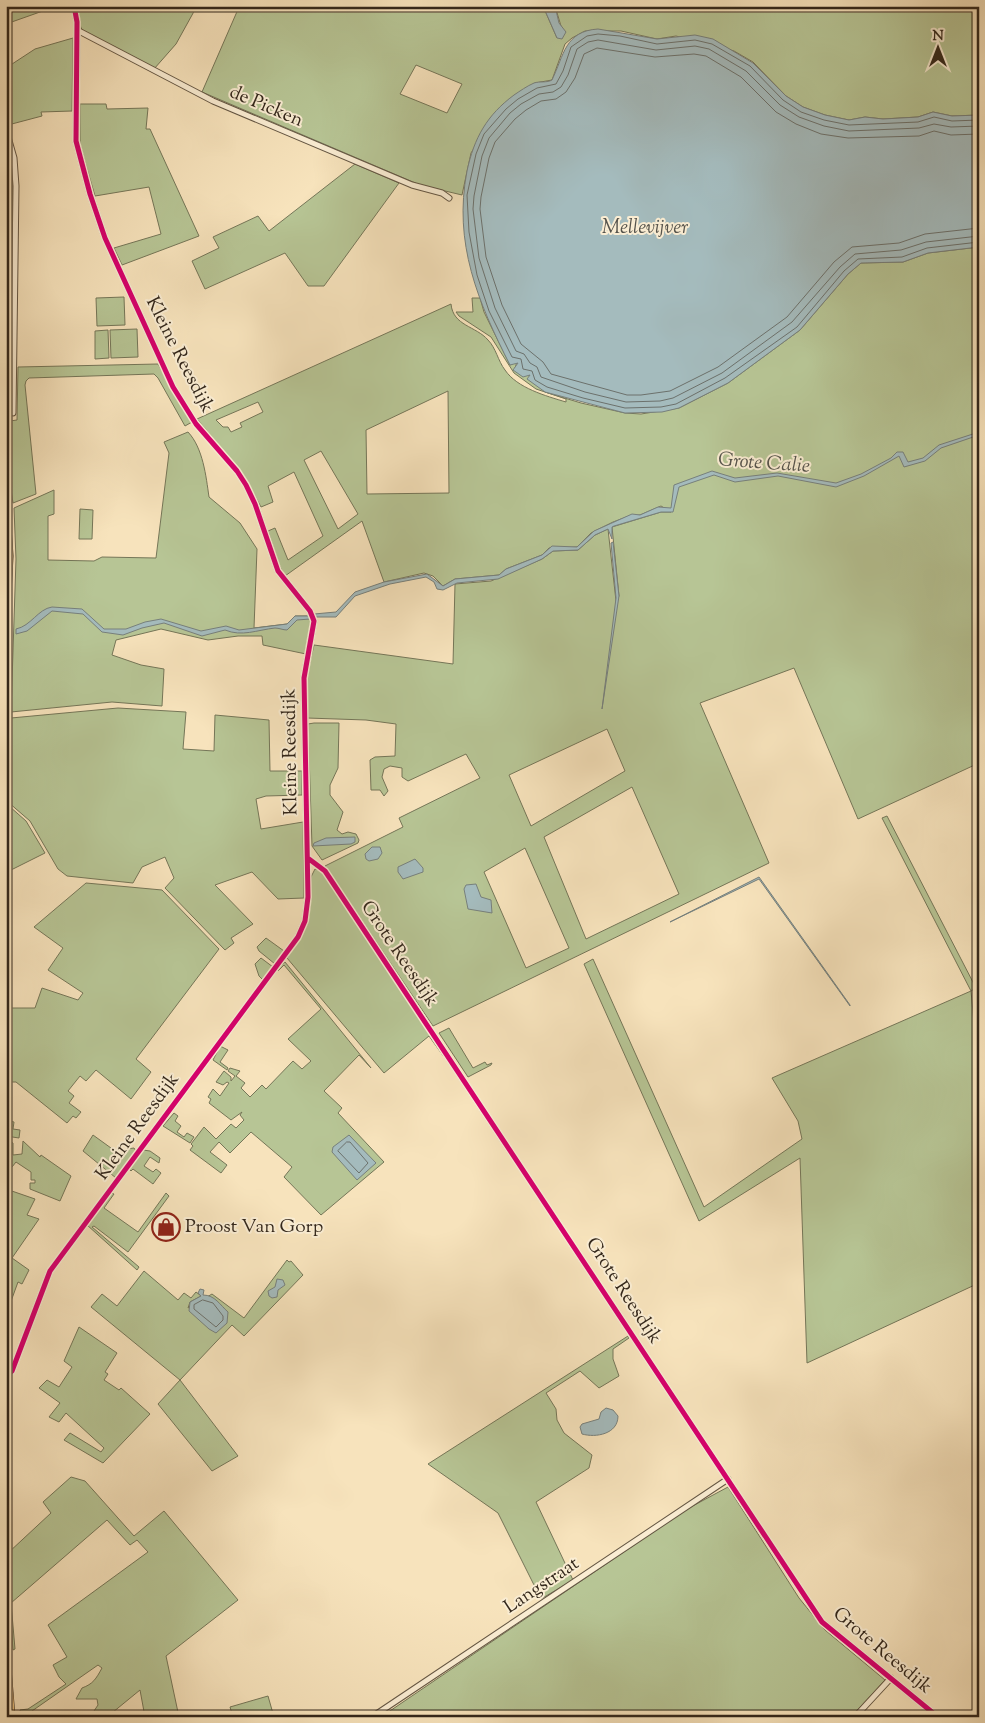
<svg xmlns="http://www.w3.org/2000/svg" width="985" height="1723" viewBox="0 0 985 1723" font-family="'Sorts Mill Goudy',serif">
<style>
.green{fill:#b7c595;stroke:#757658;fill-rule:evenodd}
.water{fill:#a4bbbd;stroke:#77807c}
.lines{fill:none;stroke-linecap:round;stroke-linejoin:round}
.shore{stroke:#6c716c;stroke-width:1}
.street-casing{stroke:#645643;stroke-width:7}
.primary-casing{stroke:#33271b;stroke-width:9}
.street{stroke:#faedd3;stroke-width:5}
.primary{stroke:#ecc27e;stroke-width:8}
.cycleway-casing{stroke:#faedd3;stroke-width:8}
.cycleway{stroke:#d6006c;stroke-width:5}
.labels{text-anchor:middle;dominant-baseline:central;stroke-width:4;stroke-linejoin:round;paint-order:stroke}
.street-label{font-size:19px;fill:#33271b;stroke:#faedd3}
.poi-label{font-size:19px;fill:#33271b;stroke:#faedd3;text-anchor:start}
.water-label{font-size:20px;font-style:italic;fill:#55534c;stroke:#faedd3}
</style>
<rect width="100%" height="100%" fill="#f7e3bc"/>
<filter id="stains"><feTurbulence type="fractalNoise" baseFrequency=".004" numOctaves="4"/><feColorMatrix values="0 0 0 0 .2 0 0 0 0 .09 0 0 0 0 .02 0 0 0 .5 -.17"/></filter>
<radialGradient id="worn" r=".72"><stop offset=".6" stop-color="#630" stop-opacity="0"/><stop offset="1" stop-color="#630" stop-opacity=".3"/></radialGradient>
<path class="green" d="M6,6H57L6,24Z
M77,6H197L176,44L154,69L82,30L80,25Z
M237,6H543L557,38L561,26L555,6H979V115L952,116L933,112L918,117L883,119L865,117L849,120L825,115L803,107L786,96L753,62L734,51L676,36L657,39L621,31H585L572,38L565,44L552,80L535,83L502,105L471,153L462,195L420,185L202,92L239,7ZM416,65L462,84L447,113L400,94Z
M73,38L72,111L41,112L42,116L8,125L6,118V68L35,49Z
M80,104H106L107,109L148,108L146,129H150L199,236L122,265L114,248L161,234L149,187L95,196L80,145Z
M6,141L13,168L12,305L6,317Z
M355,164L399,183L324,286H308L285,253L205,289L192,261L219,248L213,237L258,216L269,231Z
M979,247V763L858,819L794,668L700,703L769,863L433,1026L325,866L403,827L399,818L480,778L466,754L408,781L402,777V768L390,766L384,769L382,777L388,791L384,796L380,790H371L370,760L375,757L395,756L396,724L366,720L307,718V674L314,645L453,664L455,584L491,581L542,559L553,551L578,550L595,535L608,529L616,601L619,596L612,527L661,512H671L661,506L640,515L629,516L613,522L591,533L577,547L549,548L542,555L506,569L499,575L455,579L443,586L433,576L424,573L384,582L362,521L285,576L279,565L268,531L275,528L288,560L323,536L294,472L268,486L273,502L261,507L243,474L197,419L451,304C453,326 476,326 488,340C496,348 498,361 505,370C517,388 546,396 566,402V399L536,389L514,373L491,337L459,316L456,312H473L472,298H480L484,312L510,365L517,362L515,368L530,375L545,392L581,403L625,413L641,414L679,408L728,383L800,330L848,274L861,263L903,262L928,253ZM448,391L449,493L367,494L366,430ZM258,402L263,412L240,423L242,427L231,432L228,427H223L216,420ZM321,451L358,514L338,529L304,460ZM607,729L625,771L531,826L509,775ZM632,787L679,894L586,939L544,837ZM525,848L569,948L526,968L484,872Z
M124,297L125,325L97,326L96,298Z
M137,329L138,357L111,358L110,330Z
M108,330L109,358L95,359V331Z
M6,336L10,421L17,420L18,367L158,364L192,422L185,426L158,378L154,374L29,378L26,381L25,385L36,494L13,503L6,455Z
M188,432C203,448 206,476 209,497L240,523L257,549L254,628L287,624L295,616H310L312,622L306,654L263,645L262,636H238L208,640L161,629L116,640L112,655L141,665L164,669L162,706L112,702L11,712L16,559L14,508L54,490V514L48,516V560L94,561L102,557L156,558L169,453L164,442Z
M80,509L93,510L92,539H79Z
M118,708L186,712L183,749L214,751L215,715L269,720L270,771H302V795L266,796L256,799L261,829L303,822L304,898L278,899L252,872L215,885L253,924L231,938L234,943L225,950L165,888L174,878L165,857L142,867L133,883L67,876L58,869L30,821L8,802L11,718Z
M314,723H339L338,768L330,785V795L343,812L337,830L342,834L348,832L356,834L359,840L358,843L322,860L312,846L308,724Z
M9,806L26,821L45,853L9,871V887H7Z
M887,816L976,988L971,991L979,1077V1283L807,1363L800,1158L699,1221L584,964L593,959L704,1207L802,1139L798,1121L772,1078L971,991L882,818Z
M315,869L321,870L446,1055L444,1057L429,1036L384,1073L287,958L307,924L311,877Z
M86,883L162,890L219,949L136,1059L151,1072L131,1099L96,1070L86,1081L80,1076L68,1091L74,1096L69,1103L81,1112L76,1118L73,1116L67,1123L16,1082H6V1014L7,1008H35L42,988L78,1000L83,993L48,970L63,948L34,927Z
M266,938L284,951L275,964L259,951L257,947Z
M261,958L273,967L263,980L259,976L255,964Z
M285,962L371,1068L359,1055L324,1091L342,1108L338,1113L384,1162L321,1215L284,1177L292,1167L251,1132L230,1153L219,1142L210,1152L227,1165L221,1173L190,1150L193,1146L191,1144L204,1127L216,1139L231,1124L236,1128L244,1120L240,1115L242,1112L231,1120L209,1103L211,1099L208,1097L213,1089L220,1096L229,1083L227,1082L223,1085L216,1082L224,1071L231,1077V1081L235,1076L228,1071L230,1068L240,1071L236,1076L245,1083L241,1088L250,1097L262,1085L266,1089L293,1061L302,1069L311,1061L288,1039L321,1009L284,965L278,971L277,969Z
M449,1028L473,1068L485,1062L487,1065L492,1063L491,1065L468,1077L439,1033Z
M220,1046L228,1050L220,1062L228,1068L227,1070L213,1060Z
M174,1113L178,1116L175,1121L181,1126L177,1132L184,1137L187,1133L194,1137L190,1143L163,1126Z
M6,1120L14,1122L13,1129L20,1130L19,1138L6,1136Z
M93,1135L122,1156L127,1149L134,1148L136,1151L116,1178L83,1151Z
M6,1139L13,1143V1155L22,1154L23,1141L40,1157L41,1155L71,1176L60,1201L30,1189V1183H35V1180H31V1172L16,1162L12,1167L6,1166Z
M143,1150L150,1151L160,1158L159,1163L150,1157L144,1166L153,1172L156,1169L161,1173L153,1184L133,1169L131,1171L129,1169Z
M6,1189L35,1199L27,1215L39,1219L12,1258L29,1270L22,1284L18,1282L10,1304L6,1303Z
M111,1193L114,1194L104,1208L138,1232L166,1193L169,1196L128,1252L94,1226L92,1227L139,1267L137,1270L87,1225Z
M287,1260L289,1262L291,1261L303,1275L244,1336L232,1325L180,1380L238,1456L212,1471L158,1404L180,1380L91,1307L102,1294L117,1306L144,1271L178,1300L184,1293L191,1298L196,1292L201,1296L190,1302L188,1308L212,1294L244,1318Z
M79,1327L117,1353L105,1372L108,1374L104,1380L119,1390L121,1388L150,1414L103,1463L64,1440L70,1433L101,1452L104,1448L66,1413L59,1422L49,1417L60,1403L39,1388L47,1380L59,1387L72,1367L64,1361Z
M628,1336L629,1338L613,1349V1359L619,1376L599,1388L580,1371L546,1393L556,1409L557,1420L564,1433L592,1455L589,1468L536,1502L573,1580L541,1599L498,1513L428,1464Z
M71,1477L85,1481L134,1536L164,1511L238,1600L166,1656L179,1717H145L140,1690L107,1717H90L98,1705L97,1699H76L82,1688C93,1684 96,1679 102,1668L98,1665L32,1711L34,1716L38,1717H21L20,1710L28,1709L66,1684L59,1677L53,1665L67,1657L48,1625L148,1552L137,1540L130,1545L107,1520L11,1603L15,1649L13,1650L6,1545L8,1553L51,1513L43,1502Z
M728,1487L799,1598L825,1630L885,1680L851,1717H381L687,1509Z
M268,1696L274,1717H233L230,1707Z"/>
<path class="water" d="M543,6H555L559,23L566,32L562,39L557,38Z
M598,29L657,39L695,35L713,39L753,63L786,96L803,107L825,115L849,120L865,117L883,119L918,117L933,112L952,116L979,115V247L928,253L903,262L861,263L848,274L800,330L728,383L679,408L662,412L625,413L545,392L527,379L530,375L523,377L513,370L518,363L510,365C478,302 453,243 467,171C474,138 487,115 514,95C520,91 527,86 534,83C540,81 547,83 552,80C564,55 565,31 598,29Z
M979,432V435L941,448L925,461L904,467L899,456L864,476L836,487L778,476L735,482L714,475L679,487L673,512H661L614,526L612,527V539L608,529L595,535L578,550L553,551L542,559L498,579L457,583L443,590L437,589L434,582L426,577L390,584L355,596L336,617H316L314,614L336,612L355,592L384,582L427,574L443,586L455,579L499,575L506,569L542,555L552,546L577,547L594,531L632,514L640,515L658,507L671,508L674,485L712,471L735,478L777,473L836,483L861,474L891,458L897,452H903L908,462L923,458L939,445Z
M613,542L619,596L602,709L616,598L611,543Z
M52,607L82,609L104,629H126L145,622L161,619L201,631L226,626L239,630L287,624L295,616H309L310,619L297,620L287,630C283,630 279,628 275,628C257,630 242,637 225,630L202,636L164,623L142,628L123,635L102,632L83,614L52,611L27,631L16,634V629C31,626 38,609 52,607Z
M355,837V842L351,844L313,846L314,843L326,838Z
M372,847H380L382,853L378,859L369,861L366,859L365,854Z
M415,859L423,868V872L403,879L398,872V867Z
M759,877L850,1005V1006L759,879L670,922Z
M476,884L481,897L491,900L492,913L468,909L464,889L466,885Z
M349,1135L376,1163L357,1180L332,1152L333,1147Z
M277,1279L283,1280L285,1285L278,1290L277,1297L272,1298L269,1296L268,1291L275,1287Z
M200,1289L204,1290L203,1295C215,1295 220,1305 228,1312L227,1323L216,1333L209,1329L189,1311L190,1302L201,1296L198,1293Z
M606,1408L613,1410L618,1416C618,1434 596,1438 582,1434L580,1427L582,1424L599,1419L601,1412Z"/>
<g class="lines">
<path class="shore" d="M979,120L952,121L934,117L918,122L849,125L824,120L801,112L783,100L750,66L712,44L695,40L657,44L620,36L598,34L587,36L571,47L563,71L556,84L537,88L518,99L506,109L484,134L476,154L467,195L469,232L477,275L489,311L512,357L521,359L523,369L532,371L535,380L547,387L583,398L625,408L661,407L676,404L725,378L797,327L844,271L858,259L902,257L927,248L979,242
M979,126L951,127L934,124L919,128L849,131L824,126L799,117L780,105L746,71L709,49L695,46L656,50L598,40L588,42L577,49L568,75L561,87L553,92L539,94L521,104L510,113L489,138L482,156L474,196L473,209L479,258L495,308L516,351L524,354L530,363L537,367L541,377L585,392L626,402L660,401L673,398L722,373L792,322L840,267L855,254L901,250L926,242L979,236
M979,134L951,135L934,131L919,136L848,138L821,134L796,124L776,112L741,77L706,56L694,54L655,57L597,48L584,54L575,78L566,92L556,99L541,101L526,110L515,119L495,142L489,158L481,197L480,209L486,257L502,305L521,344L543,362L551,374L627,395H641L670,391L718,367L787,317L834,262L852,247L899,243L925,234L979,228
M347,1142H350L368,1163L359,1173L338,1151Z
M203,1300L213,1303L223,1316V1320L216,1327L194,1309V1305Z"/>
<defs>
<path id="street" d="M77,30L213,101L412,185L442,193L449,198
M6,130L14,158L16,186L13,413
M309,859L325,871L822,1622L938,1717
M6,1377L12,1371L50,1271L298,937L305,921L308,897L304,678L314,621L310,611L278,571L255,504L246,485L237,471L196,424L173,387L105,238L90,194L76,141L77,22L74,6
M372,1717L728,1479
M855,1717L891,1678"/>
<path id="primary" d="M6,513L9,556L6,613
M6,1656L11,1717"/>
</defs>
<use href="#street" class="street-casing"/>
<use href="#primary" class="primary-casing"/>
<use href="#street" class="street"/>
<use href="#primary" class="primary"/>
<defs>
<path id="cycleway" d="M309,859L325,871L822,1622L938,1717
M6,1377L12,1371L50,1271L298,937L305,921L308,897L304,678L314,621L310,611L278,571L255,504L246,485L237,471L196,424L173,387L105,238L90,194L76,141L77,22L74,6"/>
</defs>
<use href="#cycleway" class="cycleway-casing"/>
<use href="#cycleway" class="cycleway"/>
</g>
<defs>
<symbol id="shop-ring" viewBox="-11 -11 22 22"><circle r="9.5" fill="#faedd3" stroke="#8f2418" stroke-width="1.5"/><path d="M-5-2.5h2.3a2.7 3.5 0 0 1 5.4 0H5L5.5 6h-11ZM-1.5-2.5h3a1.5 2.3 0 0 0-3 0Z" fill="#8f2418"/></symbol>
</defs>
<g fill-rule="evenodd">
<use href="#shop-ring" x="150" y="1211" width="32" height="32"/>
</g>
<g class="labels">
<g class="street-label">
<text transform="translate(266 107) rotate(23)">de Picken</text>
<text transform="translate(179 355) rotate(63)">Kleine Reesdijk</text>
<text transform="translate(291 752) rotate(-91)">Kleine Reesdijk</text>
<text transform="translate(399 954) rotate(56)">Grote Reesdijk</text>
<text transform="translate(138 1127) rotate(-54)">Kleine Reesdijk</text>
<text transform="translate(623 1291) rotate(57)">Grote Reesdijk</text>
<text transform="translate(542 1586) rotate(-34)">Langstraat</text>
<text transform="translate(882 1651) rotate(40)">Grote Reesdijk</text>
</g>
<g class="poi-label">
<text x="185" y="1227">Proost Van Gorp</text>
</g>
<g class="water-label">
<text x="645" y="228">Mellevijver</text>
<text transform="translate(764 464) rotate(4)">Grote Calie</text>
</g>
</g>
<rect width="985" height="1723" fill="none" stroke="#f7e3bc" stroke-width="25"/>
<rect x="8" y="8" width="970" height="1708" fill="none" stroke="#33271b" stroke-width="2.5"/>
<rect x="12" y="12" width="960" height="1698" fill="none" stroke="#33271b"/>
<g transform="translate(938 48)" stroke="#faedd3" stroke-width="4" paint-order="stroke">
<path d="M0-4L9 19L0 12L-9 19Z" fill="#33271b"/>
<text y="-8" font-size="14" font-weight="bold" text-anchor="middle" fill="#33271b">N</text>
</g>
<rect width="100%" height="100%" filter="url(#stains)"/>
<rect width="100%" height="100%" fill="url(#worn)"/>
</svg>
